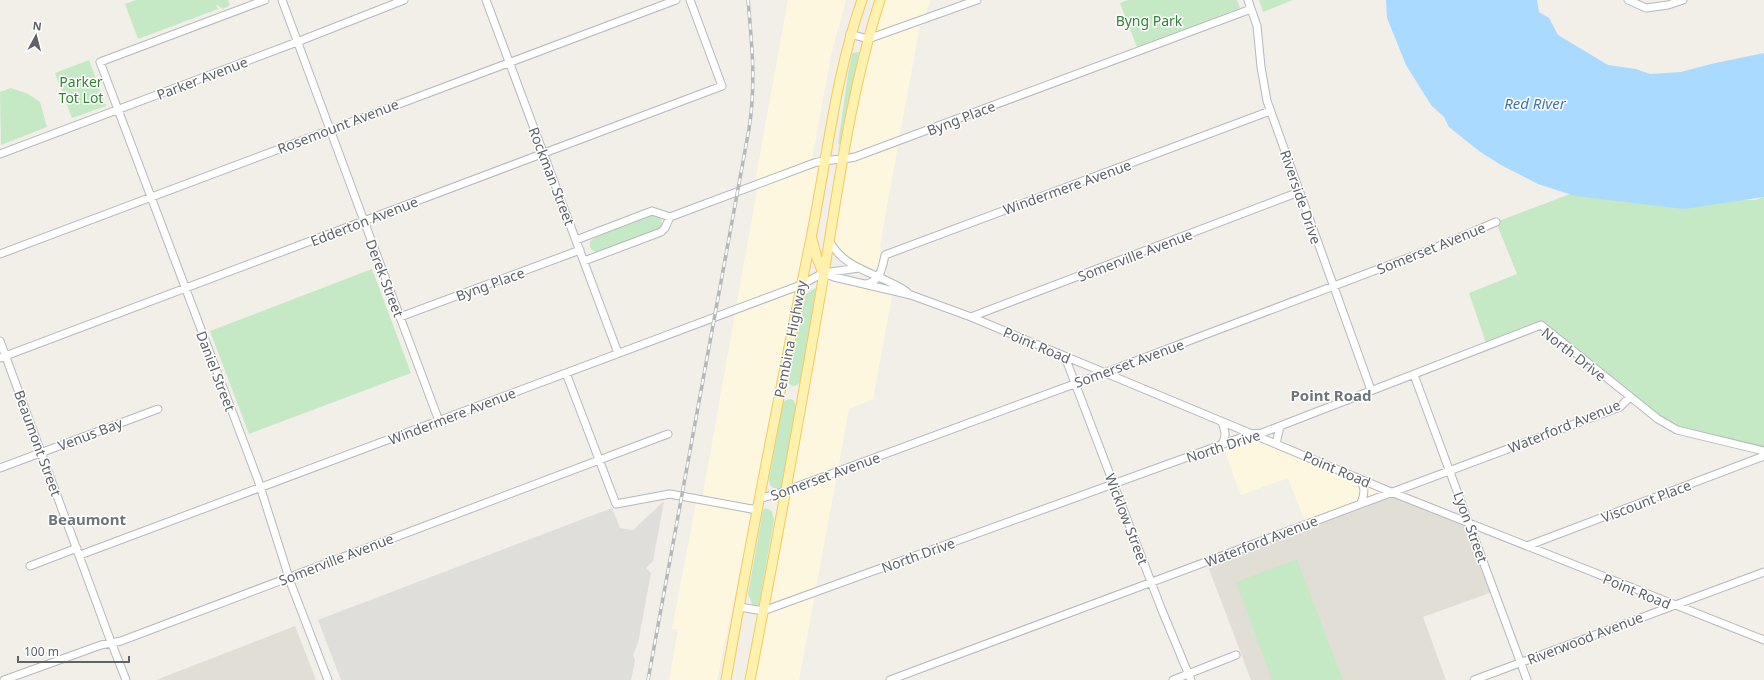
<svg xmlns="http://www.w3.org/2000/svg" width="1764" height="680" viewBox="0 0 1764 680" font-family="'Noto Sans',sans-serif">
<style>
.commercial{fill:#fef7e0}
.industrial{fill:#e0deda}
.education{fill:#e1ded6}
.green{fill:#c5e8c5}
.water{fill:#aadaff}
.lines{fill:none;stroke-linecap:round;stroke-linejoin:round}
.minor-casing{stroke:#b5b8bc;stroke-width:9}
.major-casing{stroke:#f2c960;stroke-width:11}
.minor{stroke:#fff;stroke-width:7}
.major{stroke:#fff2af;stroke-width:9}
.rail-casing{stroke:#b6b7b8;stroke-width:3.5}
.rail{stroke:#fff;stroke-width:2;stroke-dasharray:6;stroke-linecap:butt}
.labels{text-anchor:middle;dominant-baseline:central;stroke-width:3;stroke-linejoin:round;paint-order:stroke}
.park-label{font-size:14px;fill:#348238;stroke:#fff}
.street-label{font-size:14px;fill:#5f6368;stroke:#fff}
.water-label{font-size:15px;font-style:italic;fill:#4174aa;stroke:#fff}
.neighbourhood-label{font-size:15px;font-weight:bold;fill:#70757a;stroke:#fff}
</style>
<rect width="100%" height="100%" fill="#f1efe8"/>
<path class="commercial" d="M788,0H846L832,51L812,159L755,181Z
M880,0H931L919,30L887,206L880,246L885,255L881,278L850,264L840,261L827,251Z
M825,159L757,510L702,500L758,184Z
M823,273L893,290L873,399L849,409L799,680H750Z
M1251,434L1391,492L1306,524L1288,478L1241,495L1222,444Z
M696,503L744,512L750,516V524L717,680H669L678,630L672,629Z"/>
<path class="industrial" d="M664,501L653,561L646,568L651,573L638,643L633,655L635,660L631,680H341L318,620L612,508L620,528L633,530Z"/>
<path class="education" d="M1391,492L1468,522L1495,591L1423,617L1446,680H1251L1206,561Z
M295,626L316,680H156Z"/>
<path class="green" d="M136,0H228L230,5L223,9L216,4L218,9L138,39L125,4Z
M1128,0H1237L1240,8L1137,47L1120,3Z
M1259,0H1293L1263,12Z
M859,52L840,145L838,144L848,74L852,53Z
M89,60L106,106L72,118L55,73Z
M11,88L28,94L40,102L47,127L1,145L0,92Z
M1570,194L1575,196L1755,200L1764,197V451L1677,430L1541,326L1487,346L1469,293L1517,274L1496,222Z
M654,215L661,218L662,225L659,229L597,252C591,251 589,247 590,242L594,238Z
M372,269L411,373L249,434L210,331Z
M815,288L816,289L800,382L797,385L793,386L789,384L787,379L802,301L806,294Z
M791,399L794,401L796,406L781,488L776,491L770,485L769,479L783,403L786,400Z
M765,508L772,511L774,520L760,599L759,605L755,606L752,604L748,594L763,511Z
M1297,559L1343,680H1272L1236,582Z"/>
<path class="water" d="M1386,0H1537L1539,12L1549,18L1558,35L1608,65L1636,69L1650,74L1681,72L1711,64L1764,53V197L1684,209L1575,196L1538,184L1501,165L1479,151L1449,127L1444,117L1431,105L1406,65L1387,18Z"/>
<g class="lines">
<defs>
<path id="minor" d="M265,0L100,62L258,480L291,584L328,680
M282,0L364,221L439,421
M486,0L618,353
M1248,0L1257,26L1261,67L1267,101L1371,390
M1628,0L1646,8L1668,5L1683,0
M850,34L868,39L977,0
M0,154L297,42L404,0
M576,240L652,211L670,217L814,163C827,159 841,160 855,157L1251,9
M829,240C844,271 881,273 907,292
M0,254L676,0
M584,261L661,232L665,228L670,217
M823,273L834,277L911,295L971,317L1391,492L1764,640
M866,284C881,281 882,268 885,255L1270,111
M400,317L580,250
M971,317L1299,192
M0,341L108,634L126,680
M1065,357L1161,608L1191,680
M0,358L722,86L690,0
M566,373L616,504L670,494L757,510
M1414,375L1527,680
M1222,422C1225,431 1227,436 1222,444
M1276,444L1280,426
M0,468L158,409
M1360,479C1365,488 1365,493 1361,503
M759,499L785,491L1104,373L1442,245L1496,222
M1527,546L1764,456
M80,555L801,285L823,273L859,268
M30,566L77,548
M740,607L763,611L1251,434L1262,433L1280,426L1541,325L1658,419L1677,430L1764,451
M4,680L101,645L121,641L668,434
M890,680L1620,407L1629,398
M1173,680L1236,655
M1474,680L1764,572"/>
<path id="major" d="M812,239L817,258L823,273
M726,680C752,532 781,385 811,238C827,159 835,77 862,0
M750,680C775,552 798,425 820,297C837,198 849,96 880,0"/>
</defs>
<use href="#minor" class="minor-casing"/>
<use href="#major" class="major-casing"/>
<use href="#minor" class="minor"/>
<use href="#major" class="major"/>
<defs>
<path id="rail" d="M648,680L749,129C756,84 752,45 748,0"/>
</defs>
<use href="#rail" class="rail-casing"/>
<use href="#rail" class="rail"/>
</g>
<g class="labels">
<g class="park-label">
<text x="1149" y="20">Byng Park</text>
<text x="81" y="81">Parker<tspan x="81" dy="16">Tot Lot</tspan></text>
</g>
<g class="street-label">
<text transform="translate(202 78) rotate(-21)">Parker Avenue</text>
<text transform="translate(961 118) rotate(-21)">Byng Place</text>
<text transform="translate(338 126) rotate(-21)">Rosemount Avenue</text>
<text transform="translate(552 176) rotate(69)">Rockman Street</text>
<text transform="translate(1067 187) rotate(-20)">Windermere Avenue</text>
<text transform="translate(1301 197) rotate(71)">Riverside Drive</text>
<text transform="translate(364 221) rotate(-21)">Edderton Avenue</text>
<text transform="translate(1431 248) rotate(-22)">Somerset Avenue</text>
<text transform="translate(1135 255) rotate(-21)">Somerville Avenue</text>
<text transform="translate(385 278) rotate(69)">Derek Street</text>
<text transform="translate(490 284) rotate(-20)">Byng Place</text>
<text transform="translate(790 339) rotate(-79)">Pembina Highway</text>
<text transform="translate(1037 345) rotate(23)">Point Road</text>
<text transform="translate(1574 354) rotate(38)">North Drive</text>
<text transform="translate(1129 363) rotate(-20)">Somerset Avenue</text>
<text transform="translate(216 371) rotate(69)">Daniel Street</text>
<text transform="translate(452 416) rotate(-21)">Windermere Avenue</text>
<text transform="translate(1564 426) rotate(-22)">Waterford Avenue</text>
<text transform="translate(90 434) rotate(-21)">Venus Bay</text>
<text transform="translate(38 443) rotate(70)">Beaumont Street</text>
<text transform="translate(1223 446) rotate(-18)">North Drive</text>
<text transform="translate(1337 469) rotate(23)">Point Road</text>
<text transform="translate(825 476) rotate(-20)">Somerset Avenue</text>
<text transform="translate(1646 501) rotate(-21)">Viscount Place</text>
<text transform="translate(1127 519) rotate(69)">Wicklow Street</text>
<text transform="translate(1471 527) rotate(70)">Lyon Street</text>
<text transform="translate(1261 541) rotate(-21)">Waterford Avenue</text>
<text transform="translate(918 555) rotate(-20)">North Drive</text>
<text transform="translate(336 559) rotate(-21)">Somerville Avenue</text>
<text transform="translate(1637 591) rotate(22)">Point Road</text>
<text transform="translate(1585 638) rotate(-21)">Riverwood Avenue</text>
</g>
<g class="water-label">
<text x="1535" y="103">Red River</text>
</g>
<g class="neighbourhood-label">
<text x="1331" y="395">Point Road</text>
<text x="87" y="519">Beaumont</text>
</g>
</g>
<g transform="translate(36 36) rotate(7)" stroke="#ffffff" stroke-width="3" paint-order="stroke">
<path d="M0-3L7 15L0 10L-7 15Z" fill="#5f6368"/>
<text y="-6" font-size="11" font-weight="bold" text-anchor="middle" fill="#5f6368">N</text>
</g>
<path d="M18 656v6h111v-6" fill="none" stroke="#5f6368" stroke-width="2"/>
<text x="24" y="656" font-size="12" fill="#5f6368" stroke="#ffffff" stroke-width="3" paint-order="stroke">100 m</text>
</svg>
